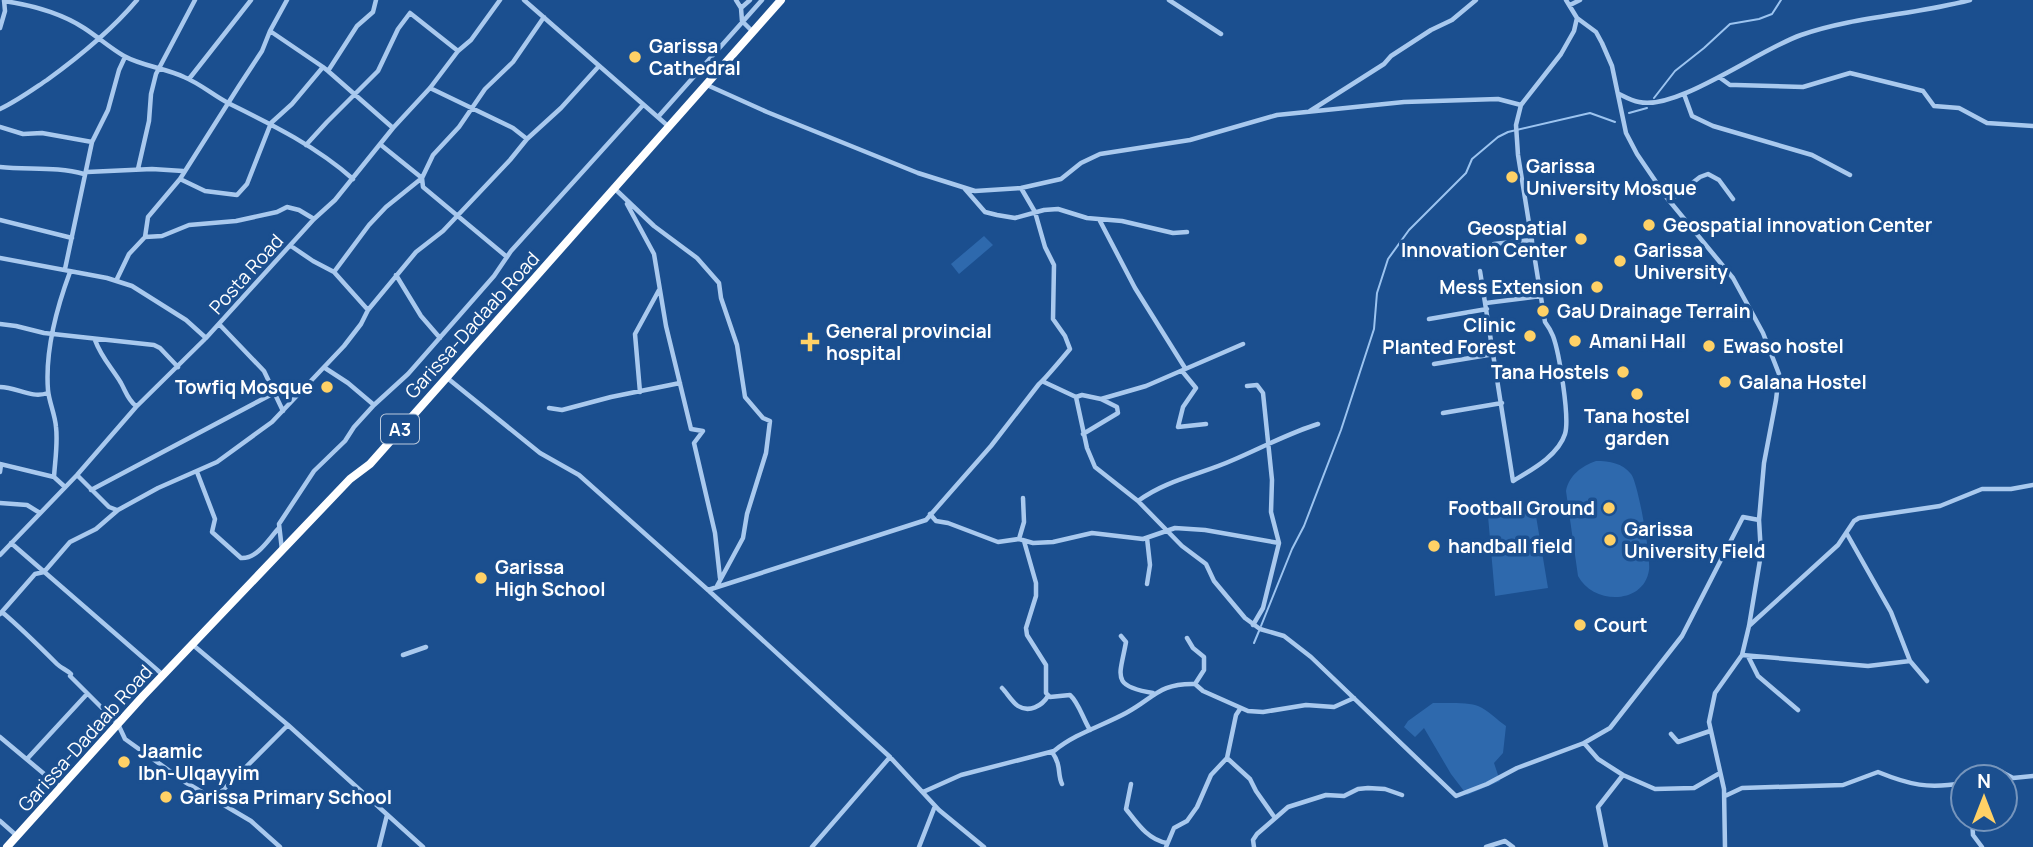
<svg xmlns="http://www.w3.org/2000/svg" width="2033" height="847" viewBox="0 0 2033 847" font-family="Manrope,sans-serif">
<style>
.green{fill:#2e69ad}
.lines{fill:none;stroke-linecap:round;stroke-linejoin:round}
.stream{stroke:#9cc4f0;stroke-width:2}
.street{stroke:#a9c9ee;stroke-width:4.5}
.highway{stroke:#fff;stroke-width:8}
.poi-dot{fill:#ffd166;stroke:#1b4f8f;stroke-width:2.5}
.labels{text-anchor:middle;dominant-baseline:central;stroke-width:7;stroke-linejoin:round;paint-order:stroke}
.shield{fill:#1b4f8f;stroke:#bbcadd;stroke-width:2}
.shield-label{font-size:18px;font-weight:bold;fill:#fff}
.poi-label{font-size:19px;font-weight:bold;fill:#fff;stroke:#1b4f8f;text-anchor:start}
.street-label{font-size:19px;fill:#fff;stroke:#1b4f8f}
</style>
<rect width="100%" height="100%" fill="#1b4f8f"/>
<path class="green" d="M984,236L993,245L959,274L951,264Z
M1596,461C1610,461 1622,463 1631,474C1638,482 1651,557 1649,570C1644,605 1593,605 1578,576L1566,491C1569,475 1582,466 1596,461Z
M1535,510L1548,588L1495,596L1488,516Z
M1433,703C1442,703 1471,702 1478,706C1488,710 1497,720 1506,726L1503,753L1494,763L1500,781L1467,795L1451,774L1424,728L1415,737L1404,727L1408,721Z"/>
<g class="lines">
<path class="stream" d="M1654,98L1675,71L1704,48L1730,24L1759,19L1772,14L1781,0
M1629,113L1647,108
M1261,626L1292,549L1304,526L1341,430L1374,329L1377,293L1388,259L1409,230L1466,173L1472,159L1498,137L1508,132L1590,113L1615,122
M1254,643L1259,631"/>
<path class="street" d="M524,0L668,126
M736,0L741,8L742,21L753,32
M1169,0L1221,34
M1566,0L1577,18L1596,32L1602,43L1612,66L1626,133L1637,154L1667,198L1733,278L1763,333L1779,374L1776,400L1764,463L1759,520L1761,554L1749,626L1742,655L1715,693L1709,722L1724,789L1725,847
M4,1C31,5 61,13 84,28C98,37 110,48 124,56C142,66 165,68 184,77C201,84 214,96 230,104C273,125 317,147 353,179
M1570,5L1580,0
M741,8L750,0
M0,28L5,11L4,0
M270,31L323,67
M328,71L393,128
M1719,77L1730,85H1736L1803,87L1850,73L1923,91L1934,106L1959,108L1987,123L2033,126
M189,79L251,0
M707,85L767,112L918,173L975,191L1021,188L1061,179L1081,163L1100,154L1190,140L1277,115L1404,102L1498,99L1521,105
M430,88L513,128L527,139
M1619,94C1625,97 1632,101 1639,102C1677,111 1760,49 1801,35C1856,16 1914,15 1970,0
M1684,94L1692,116L1713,126L1812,155L1850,175
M0,109C17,101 32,90 47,80C80,56 111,31 137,0
M1310,111L1384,64L1391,56L1431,30L1452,20L1476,0
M658,117L762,0
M0,127L23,134L42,133L92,142
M306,145L327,122L378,71L398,29L410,13L458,51
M381,145L422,178L423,187L507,257
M0,167C28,170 57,166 84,174
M138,169L149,121L151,94L156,74L195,0
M87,172L152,169L183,171
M180,179L205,191L237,195L247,184L271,123L292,104L323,67L328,71L357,26L373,12L376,0
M614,188L654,226L697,258L719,283L721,298L737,345L745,397L763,418L770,421L766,453L747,514L743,538L717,586
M965,189L985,212L997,215L1015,218L1044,210L1058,209L1087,218L1122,221L1173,233L1187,232
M1669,201L1700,177L1708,174L1719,180L1733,199
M627,204L654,254L666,326L691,429L703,431L694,443L715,533L720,578
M0,220L72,238
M1100,221L1135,288L1185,368
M145,237L162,236L189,225L236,221L277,212L287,207L299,210L314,219
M1494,244L1532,240
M291,246L313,261L334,272L368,310
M0,258L107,278L132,286L186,320L206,338
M65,269L92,142L108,110L119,70L125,57
M1480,271L1513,481C1531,470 1558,456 1565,434C1570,418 1559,352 1553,336C1551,331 1548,326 1545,322L1518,155L1516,125L1521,105L1561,54L1574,31L1577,18
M334,272L369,225L386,207L422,178L433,155L459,127L485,89L513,62L544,17
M396,275L421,316L440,338
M116,281L129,254L145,237L148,217L180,179L239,86L262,51L270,31L287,0
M1486,303L1541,296
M1429,319L1487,309
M0,324L16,326L44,333L154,345L160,348L178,367
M219,324L264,371L283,411
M95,340C101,357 112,368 121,383C126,392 128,400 136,406
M1434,364L1494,354
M325,368L348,383L374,405
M1182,371L1196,388L1183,407L1178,427L1206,424
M446,377L540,453L579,475L708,590L890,757L939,810L984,847
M1044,382L1076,397L1082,395L1101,399L1146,386L1243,344
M1247,386L1257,385L1263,393L1272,480L1271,512L1279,543L1263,608L1253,625
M0,387C17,387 31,399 48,393
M640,392L635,334L659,290
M1076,397L1087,448L1095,467L1138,501L1182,546L1206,564L1214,581L1245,618L1260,629L1284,636L1311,657L1456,796L1487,784L1517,768L1584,743L1598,759L1623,775L1655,789L1694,788L1720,773
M549,408L562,410L611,397L680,383
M1443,413L1502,403
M1083,434L1118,413L1117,407L1101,399
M0,464L54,477L65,487
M0,472L1,465
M197,472L215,519L212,532L241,558C257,559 268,540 278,529
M77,475L109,507L117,510
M54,477C55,461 58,443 56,427C55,414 49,402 48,390C45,352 57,307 70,272
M91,490L276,392
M1138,501C1166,480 1202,474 1233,460C1261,448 1289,433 1318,424
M0,503L27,505L40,513
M930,514L936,521L948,523L998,542L1019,539L1033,543L1053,542L1092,533L1143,539L1175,528L1205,530L1279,543
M1847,534L1891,612L1910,661L1927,681
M1147,538L1150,565L1147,584
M1019,539L1024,522L1023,498
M1024,541L1036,583V596L1026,628L1027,635L1046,665V693L1050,697L1070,695C1079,703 1083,719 1090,730
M11,543L163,675
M282,550L279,524L314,471L345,441L354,427L374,405L408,374L494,276L511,251L643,105
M0,555L77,475L136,407L206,338L314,219L335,200L393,128L430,88L458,51L471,40L500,0
M708,590L926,520L991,446L1039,384C1043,381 1065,355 1070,349L1065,336L1053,319L1054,265L1045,247L1035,212L1021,188
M2,612C21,628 39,646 57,664C61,668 67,670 71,674L70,676L118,724L125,739L185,782L251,821L280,847
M0,614L35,574L44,572L70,542L96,529L118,510L158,488L217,462L272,422L344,346L361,324L368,310L416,252L443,231L510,160L527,139L561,108L599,66
M1750,625L1838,545L1854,521L1859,518L1940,506L1982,489H2011L2033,485
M1121,636L1126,642C1120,676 1110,686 1153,693
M1187,638L1193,648L1204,657V670L1195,684
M193,645L288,725L423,847
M403,655L426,647
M1742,655L1868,666L1910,661
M1748,656L1758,676L1798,710
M1002,688C1007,693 1012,702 1018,706C1029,713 1042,706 1048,696
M1240,709L1236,715L1227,758L1250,779L1256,791L1275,818
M1671,734L1678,742L1710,731
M0,737L61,788
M1584,743L1610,728L1682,636L1743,517L1759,520
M1052,752C1062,766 1057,774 1062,784
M27,759L87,694
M1977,777L1994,768L2013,778L2033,776
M1131,784L1126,809C1137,823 1148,840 1167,843
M923,792L961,775L1054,751C1076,733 1102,726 1126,713C1154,698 1159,683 1195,684L1203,691L1248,711L1263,712L1306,705L1334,707L1354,698
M1725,796L1742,788L1843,785L1878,772C1910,785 1928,789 1963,783
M213,800L288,725
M1972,819L1973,835L1982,847
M0,821L17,836
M379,847L387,815
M812,847L890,757
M919,847L935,806
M1166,847L1174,828L1187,821L1197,807L1211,775L1227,758
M1254,847L1253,840L1257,834L1288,807L1326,795L1344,796L1358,789L1368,788L1385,789L1402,795
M1486,847L1505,841L1513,847
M1606,847L1598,807L1623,775"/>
<path class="highway" d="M7,847L143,696L350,479L370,464L781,0"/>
</g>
<g class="poi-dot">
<circle cx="635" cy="57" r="7"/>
<circle cx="1512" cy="177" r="7"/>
<circle cx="1649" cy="225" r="7"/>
<circle cx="1581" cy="239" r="7"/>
<circle cx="1620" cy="261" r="7"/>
<circle cx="1597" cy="287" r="7"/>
<circle cx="1543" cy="311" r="7"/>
<circle cx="1530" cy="336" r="7"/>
<circle cx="1575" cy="341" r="7"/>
<path d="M806.5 331.5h7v7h7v7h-7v7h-7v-7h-7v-7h7z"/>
<circle cx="1709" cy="346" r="7"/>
<circle cx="1623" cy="372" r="7"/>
<circle cx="1725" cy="382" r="7"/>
<circle cx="327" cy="387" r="7"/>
<circle cx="1637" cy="394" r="7"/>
<circle cx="1609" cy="508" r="7"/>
<circle cx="1610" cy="540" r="7"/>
<circle cx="1434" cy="546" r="7"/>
<circle cx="481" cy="578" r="7"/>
<circle cx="1580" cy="625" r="7"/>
<circle cx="124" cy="762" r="7"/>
<circle cx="166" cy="797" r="7"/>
</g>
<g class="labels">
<rect class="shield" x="381" y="414.5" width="38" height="29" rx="5"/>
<g class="shield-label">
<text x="400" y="429">A3</text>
</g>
<g class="poi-label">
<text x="649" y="46">Garissa<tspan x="649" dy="22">Cathedral</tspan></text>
<text x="1526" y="166">Garissa<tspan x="1526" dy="22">University Mosque</tspan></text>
<text x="1663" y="225">Geospatial innovation Center</text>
<text x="1567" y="228" text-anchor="end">Geospatial<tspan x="1567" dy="22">Innovation Center</tspan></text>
<text x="1634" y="250">Garissa<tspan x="1634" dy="22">University</tspan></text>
<text x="1583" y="287" text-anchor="end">Mess Extension</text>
<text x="1557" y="311">GaU Drainage Terrain</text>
<text x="1516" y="325" text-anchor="end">Clinic<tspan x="1516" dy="22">Planted Forest</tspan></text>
<text x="826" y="331">General provincial<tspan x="826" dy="22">hospital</tspan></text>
<text x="1589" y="341">Amani Hall</text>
<text x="1723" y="346">Ewaso hostel</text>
<text x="1609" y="372" text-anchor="end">Tana Hostels</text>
<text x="1739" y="382">Galana Hostel</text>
<text x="313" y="387" text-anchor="end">Towfiq Mosque</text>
<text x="1637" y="416" text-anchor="middle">Tana hostel<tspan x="1637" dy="22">garden</tspan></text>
<text x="1595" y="508" text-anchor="end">Football Ground</text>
<text x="1624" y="529">Garissa<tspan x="1624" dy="22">University Field</tspan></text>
<text x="1448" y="546">handball field</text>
<text x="495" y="567">Garissa<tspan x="495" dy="22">High School</tspan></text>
<text x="1594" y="625">Court</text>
<text x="138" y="751">Jaamic<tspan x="138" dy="22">Ibn-Ulqayyim</tspan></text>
<text x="180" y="797">Garissa Primary School</text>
</g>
<g class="street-label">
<text transform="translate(246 274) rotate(-48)">Posta Road</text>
<text transform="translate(472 325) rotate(-48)">Garissa-Dadaab Road</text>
<text transform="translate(85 738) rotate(-48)">Garissa-Dadaab Road</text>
</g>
</g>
<g transform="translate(1984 798)"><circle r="33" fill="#1b4f8f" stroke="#7695bc" stroke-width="2"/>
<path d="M0-5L12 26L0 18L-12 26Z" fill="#ffd166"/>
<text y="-10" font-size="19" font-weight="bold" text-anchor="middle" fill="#ffffff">N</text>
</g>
</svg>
